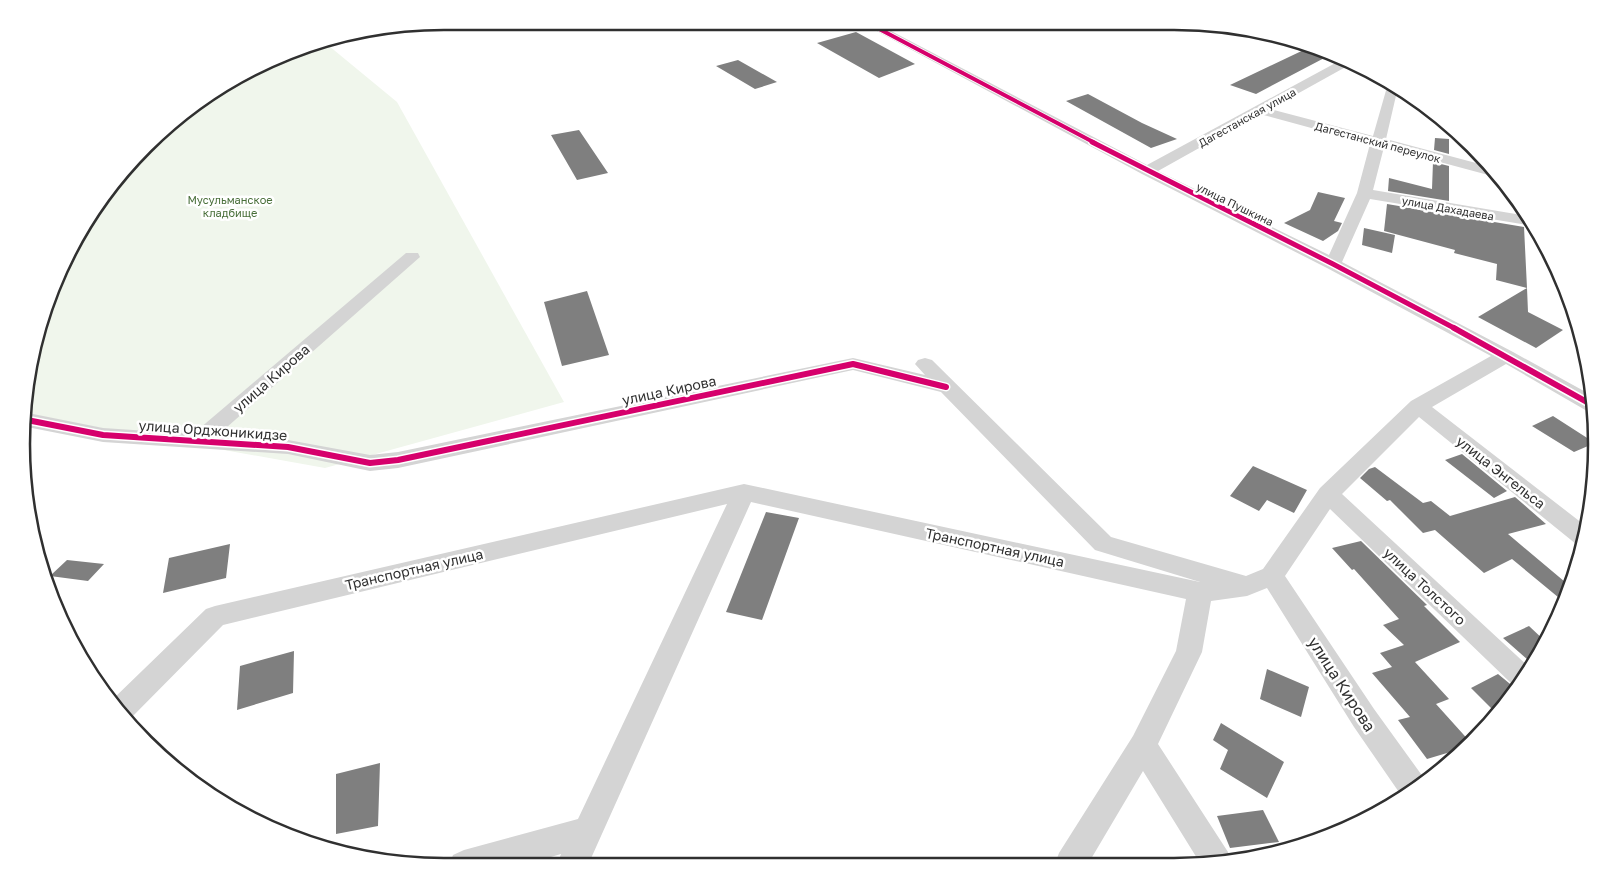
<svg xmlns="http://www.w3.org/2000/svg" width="1618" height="888" viewBox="0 0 1618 888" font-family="'Golos Text',sans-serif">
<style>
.green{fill:#f0f6ec}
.building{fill:#7f7f7f}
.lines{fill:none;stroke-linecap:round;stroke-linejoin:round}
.minor{fill:#d4d4d4;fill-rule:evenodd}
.cycleway-far2-casing{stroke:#fff;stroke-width:5.5}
.cycleway-far1-casing{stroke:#fff;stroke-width:8}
.cycleway-casing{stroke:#fff;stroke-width:9}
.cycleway-far2{stroke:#d6006c;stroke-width:4}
.cycleway-far1{stroke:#d6006c;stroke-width:5}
.cycleway{stroke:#d6006c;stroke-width:6}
.labels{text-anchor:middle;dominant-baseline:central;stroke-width:5;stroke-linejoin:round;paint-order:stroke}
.far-street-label{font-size:11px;fill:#303030;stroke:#fff}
.far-park-label{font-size:11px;fill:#496f3a;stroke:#fff}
.street-label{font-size:14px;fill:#303030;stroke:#fff}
.near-street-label{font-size:16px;fill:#303030;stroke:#fff}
.rim{fill:none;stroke:#303030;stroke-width:2.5}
</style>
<rect width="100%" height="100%" fill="#fff"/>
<path class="green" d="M323,41L397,102L564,402L325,468L28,415L36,334L93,209L187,108L308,44Z"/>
<path class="building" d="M856,32L915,64L879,78L817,43Z
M1310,47L1330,55L1256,94L1230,85Z
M738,60L777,82L755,89L716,66Z
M1088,94L1142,123L1177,139L1151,148L1066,101Z
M579,130L608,173L577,180L551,135Z
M1435,138L1449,139V154L1434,150Z
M1433,162L1449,166V201L1388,191L1389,178L1432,189Z
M1318,192L1345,198L1334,221L1342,223L1338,231L1323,241L1284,223L1310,210Z
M1387,204L1524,227L1527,288L1496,280L1497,264L1454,253L1455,250L1384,231Z
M1364,228L1395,235L1392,253L1362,245Z
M1527,288L1528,312L1563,330L1536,348L1478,317Z
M587,291L609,355L562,366L544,302Z
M1553,416L1595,443L1574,452L1532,426Z
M1462,454L1507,491L1494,498L1445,460Z
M1253,466L1307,490L1294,513L1267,500L1259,511L1230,496Z
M1375,467L1423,503L1431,501L1450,516L1515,497L1546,524L1508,534L1571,587L1564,602L1512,559L1484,573L1435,530L1423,533L1390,500L1387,501L1360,478L1369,469Z
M766,512L799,518L762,620L726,612Z
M1361,541L1427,605L1424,606L1460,642L1415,662L1449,699L1436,704L1472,744L1467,747L1427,759L1398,720L1410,717L1372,673L1392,667L1380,653L1404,645L1383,625L1399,619L1354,569L1352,570L1332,548Z
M230,544L226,578L163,593L169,558Z
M67,560L104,564L88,581L50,576Z
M1529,626L1546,642L1541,654L1527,659L1503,638Z
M294,651L293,693L237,710L240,666Z
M1267,669L1309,687L1301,717L1260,699Z
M1498,674L1515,688L1496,713L1471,688Z
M1221,723L1284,762L1267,798L1220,769L1228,750L1213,740Z
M380,763L378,826L336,834V774Z
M1263,810L1279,842L1230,848L1217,816Z"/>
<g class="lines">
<path class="minor" d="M860,22H874L1147,165L1341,60L1351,64L1270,109L1373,136L1389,80L1398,87L1386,139L1491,167L1500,177L1492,176L1384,147L1373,190L1528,216L1534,226L1370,199L1342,262L1513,352L1593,396L1594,413L1587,411L1506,364L1432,407L1587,527L1582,546L1576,544L1419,417L1342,494L1530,668L1516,687L1514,686L1330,509L1285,576L1374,709L1426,781L1403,798L1354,727L1267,588L1247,596L1211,601L1202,652L1158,744L1228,852L1232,862L1200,863L1143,771L1088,864H1055L1059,853L1133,736L1176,651L1186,599L751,502L588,865H557L561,854L520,866H449L453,855L464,850L578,819L727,504L223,625L129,720L125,721L112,700L206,609L215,606L744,484L1200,582L1095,550L941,392L853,370L398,468L370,471L288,454L103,442L27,427L28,413L103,428L193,434L406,253H418L420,257L218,435L288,440L370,455L398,452L853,358L925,375L915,364L918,360L925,358L932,360L1111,537L1246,576L1263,569L1320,488L1411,401L1491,356L1327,268L1142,174ZM1260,114L1370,144L1357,193L1329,255L1158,171Z"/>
<defs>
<path id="cycleway-far2" d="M866,22L1095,143"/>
<path id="cycleway-far1" d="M1092,142L1333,264L1456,329"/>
<path id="cycleway" d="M1454,328L1594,406
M27,420L103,435L288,447L370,463L398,460L853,364L946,387"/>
</defs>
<use href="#cycleway-far2" class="cycleway-far2-casing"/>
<use href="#cycleway-far1" class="cycleway-far1-casing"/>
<use href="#cycleway" class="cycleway-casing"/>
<use href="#cycleway-far2" class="cycleway-far2"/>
<use href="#cycleway-far1" class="cycleway-far1"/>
<use href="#cycleway" class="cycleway"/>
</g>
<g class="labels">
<g class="far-street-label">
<text transform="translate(1247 117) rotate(-29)">Дагестанская улица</text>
<text transform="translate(1378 142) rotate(15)">Дагестанский переулок</text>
<text transform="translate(1235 204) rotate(26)">улица Пушкина</text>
<text transform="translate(1448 208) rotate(10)">улица Дахадаева</text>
</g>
<g class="far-park-label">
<text x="230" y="199">Мусульманское<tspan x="230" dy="13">кладбище</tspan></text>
</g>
<g class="street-label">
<text transform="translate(271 378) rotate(-41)">улица Кирова</text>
<text transform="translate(669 390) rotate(-12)">улица Кирова</text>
<text transform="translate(213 430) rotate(4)">улица Орджоникидзе</text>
<text transform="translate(1501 472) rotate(38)">улица Энгельса</text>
<text transform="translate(995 547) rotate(12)">Транспортная улица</text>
<text transform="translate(414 569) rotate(-13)">Транспортная улица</text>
<text transform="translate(1425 586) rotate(43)">улица Толстого</text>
</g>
<g class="near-street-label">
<text transform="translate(1342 684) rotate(57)">улица Кирова</text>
</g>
</g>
<path d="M0 0H1618V888H0ZM444 30H1174A414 414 0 0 1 1588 444V444A414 414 0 0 1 1174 858H444A414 414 0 0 1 30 444V444A414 414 0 0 1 444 30Z" fill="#fff" fill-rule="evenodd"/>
<path class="rim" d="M444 30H1174A414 414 0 0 1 1588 444V444A414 414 0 0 1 1174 858H444A414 414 0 0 1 30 444V444A414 414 0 0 1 444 30Z"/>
</svg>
